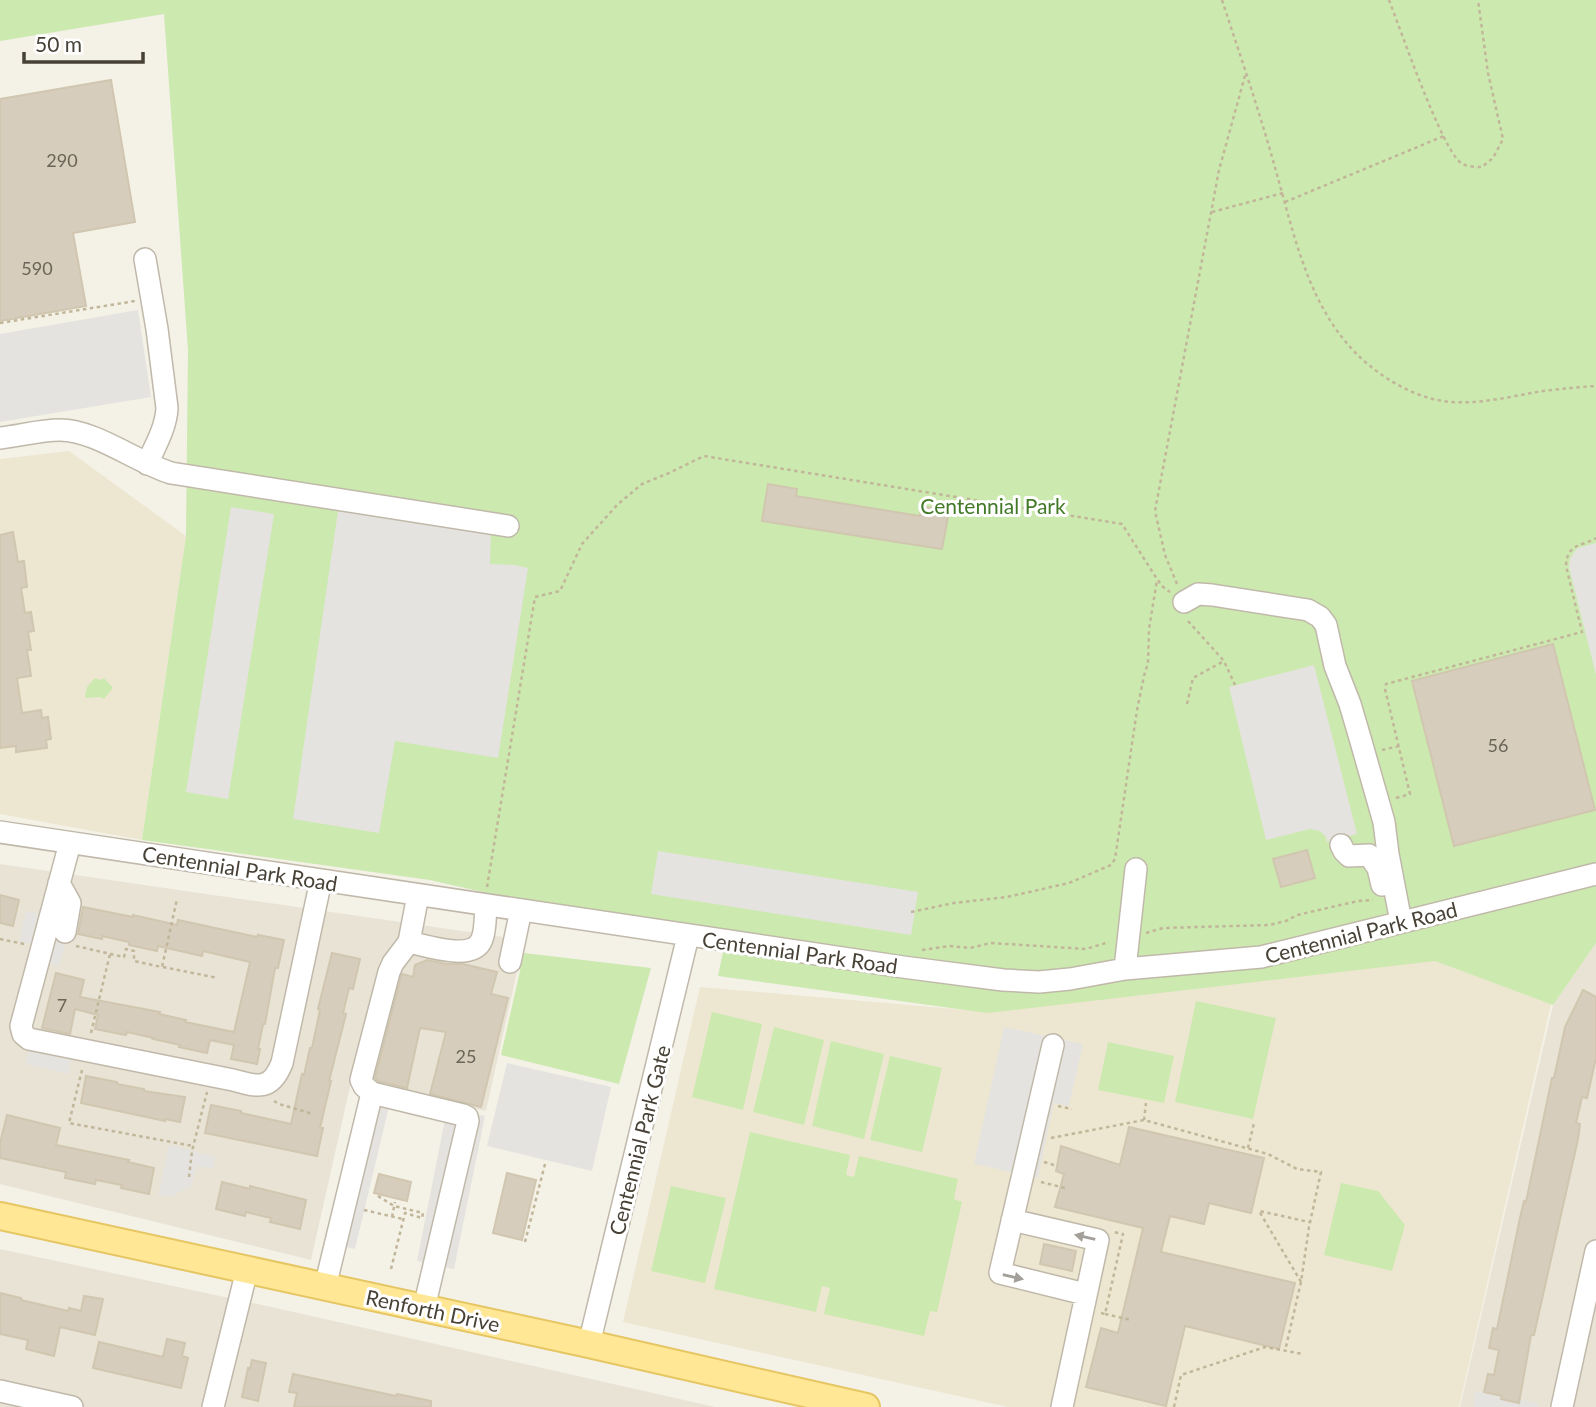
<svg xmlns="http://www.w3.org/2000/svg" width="1596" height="1407" viewBox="0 0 1596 1407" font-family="Lato,sans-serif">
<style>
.residential{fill:#e8e3d5}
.education{fill:#ede7d1}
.green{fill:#cce9af}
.parking{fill:#e5e3df}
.building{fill:#d6cdbc;stroke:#d1c6af;stroke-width:2}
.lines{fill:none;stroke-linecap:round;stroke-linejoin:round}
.minor-casing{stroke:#c0b9aa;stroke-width:24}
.major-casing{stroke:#e6c663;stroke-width:30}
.path{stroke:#c2b69a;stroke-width:2.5;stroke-dasharray:3.5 3.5;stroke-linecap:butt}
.minor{stroke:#fff;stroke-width:21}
.major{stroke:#ffe795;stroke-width:26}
.oneway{fill:#a3a09a}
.labels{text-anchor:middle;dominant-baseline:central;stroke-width:6;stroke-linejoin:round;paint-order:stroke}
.number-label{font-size:18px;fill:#6b6458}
.park-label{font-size:21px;fill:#427a28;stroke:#fff}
.street-label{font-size:21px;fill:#474136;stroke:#fff}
</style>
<rect width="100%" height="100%" fill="#f4f1e7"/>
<path class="residential" d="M0,864L524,940L486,1111L351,1082L311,1260L0,1184Z
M1596,943V1407H1460L1553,1005Z
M0,1249L267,1306L715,1407H0Z"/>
<path class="education" d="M69,451L186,536L142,840L0,814V459Z
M1433,960L1551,1004L1459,1407H1008L623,1322L700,987L990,1012Z"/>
<path class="green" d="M0,0H1596V943L1553,1005L1435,961L987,1013L718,976L724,947L430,880L142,840L186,536L188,350L164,14L0,41Z
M95,678L101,680L104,678L113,688L104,699L100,697L86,698L85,696L87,687Z
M524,953L651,968L619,1084L501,1055Z
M1196,1001L1276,1018L1253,1119L1175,1102Z
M712,1012L762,1024L743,1110L692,1097Z
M774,1027L824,1040L804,1125L753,1112Z
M831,1041L884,1054L864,1139L812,1126Z
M1108,1042L1174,1056L1164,1103L1098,1090Z
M890,1056L942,1068L922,1152L870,1140Z
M750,1132L850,1155L846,1175L854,1177L859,1156L958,1179L954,1199L962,1202L937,1312L930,1311L924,1336L824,1314L830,1288L822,1286L816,1312L714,1289Z
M1341,1183L1378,1191L1405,1225L1392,1271L1324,1255Z
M671,1186L726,1198L705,1283L651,1271Z"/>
<path class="parking" d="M138,310L151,397L0,422V334Z
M231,507L274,514L228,799L186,792Z
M338,511L491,530L490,564L515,565L528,568L498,758L395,741L379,833L293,819Z
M1596,543V675L1569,567L1570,559L1574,552L1578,548Z
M1314,665L1357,834L1327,842L1326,837L1320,831L1310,829L1266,840L1229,687Z
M658,851L918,892L911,935L651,894Z
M26,911L38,913L31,944L19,942Z
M54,931L68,935L59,966L45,962Z
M1004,1027L1083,1044L1069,1106L1054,1103L1038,1178L974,1164Z
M30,1050L71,1060L68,1074L26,1064Z
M507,1063L611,1087L592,1171L487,1146Z
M362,1086L392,1094L355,1249L324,1242Z
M447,1109L485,1116L454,1269L417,1261Z
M169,1145L216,1157L213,1169L197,1166L190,1189L187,1188L172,1196H158Z
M1476,1391L1539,1403L1538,1407H1473Z"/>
<path class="building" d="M111,80L135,222L73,233L86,306L0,321V99Z
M768,484L797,489L796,496L920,516L921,506L949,511L942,549L762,521Z
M13,532L18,562L24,561L27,587L21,588L25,613L31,612L34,631L28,632L31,650H27L31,676L17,678L22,713L41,710L42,718L48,717L51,739L46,740L47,748L16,752V746L0,748V535Z
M1553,644L1595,810L1454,846L1412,681Z
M1307,850L1315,878L1281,887L1273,859Z
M0,895L19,900L13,926L0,923Z
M83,907L133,917V915L177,925L178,920L257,937L258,935L284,940L278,968H275L265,1024H263L258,1049H260L257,1064L231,1059L234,1045L210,1040L207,1053L179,1047L180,1045L153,1039L154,1038L127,1032L126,1035L95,1029L98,1015L75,1009L70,1034L42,1028L56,973L84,980L80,997L160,1012L159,1014L186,1020L185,1022L234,1032L250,962L203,951L202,956L158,946L157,951L129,945V942L102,936V939L78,934Z
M332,953L360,959L353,989L349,988L343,1013L346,1014L329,1081H331L320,1128H323L317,1156L205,1133L211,1105L241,1111V1113L291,1124L302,1074L304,1075L310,1048H312L320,1010L318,1009Z
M427,960L447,964H463L497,972L491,994L508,998L481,1107L430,1094L446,1032L420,1028L407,1088L378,1081L375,1078L401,976L402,974L413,977L415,965Z
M1583,990L1596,997V1058L1587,1098L1582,1097L1576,1123L1580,1124L1578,1139L1534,1335H1531L1519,1403L1501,1399L1502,1396L1484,1392L1488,1374L1494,1375L1499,1350L1489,1348L1493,1328L1497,1329L1520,1218L1524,1201L1526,1202L1552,1078H1554L1565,1027Z
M86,1076L117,1082V1084L144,1089V1091L185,1097L180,1122L165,1119V1121L81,1103Z
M7,1115L60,1128L56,1145L129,1160L128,1162L154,1168L149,1194L121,1188L122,1185L96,1180L95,1184L65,1178L66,1172L0,1158V1143Z
M1129,1127L1264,1158L1251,1213L1209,1203L1204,1224L1170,1216L1161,1252L1295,1283L1279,1349L1185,1326L1166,1406L1086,1387L1101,1328L1118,1333L1143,1228L1055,1207L1064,1174L1056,1171L1061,1146L1120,1165Z
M507,1173L536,1180L522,1240L493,1233Z
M379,1174L411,1182L407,1201L374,1193Z
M222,1182L250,1189V1186L306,1200L300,1229L270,1222L271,1218L246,1212L245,1216L216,1209Z
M1044,1244L1076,1251L1072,1271L1040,1264Z
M0,1293L21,1298V1300L68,1311L69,1308L81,1311L84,1296L103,1299L95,1335L60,1327L54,1356L26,1349L28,1340L0,1334Z
M167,1339L185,1343L182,1356L188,1358L181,1388L93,1368L99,1342L163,1357Z
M252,1360L266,1363L258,1401L242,1397L248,1368L250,1369Z
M293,1374L396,1396L397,1394L431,1401V1407H294L297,1393L289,1392Z"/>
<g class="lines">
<defs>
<path id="minor" d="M145,259L157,329L167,408C166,428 155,446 147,464
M0,438C19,436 40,430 60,430C95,430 136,462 171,473L508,526
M1184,602L1198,594L1212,595L1308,610L1320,617L1326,625L1335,666L1350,704L1360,738L1384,822L1388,854L1401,922
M0,832L903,967L1003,980L1039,982L1070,979L1125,969L1261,957L1596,874
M70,843L21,1026L23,1034L29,1039L233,1080C258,1087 271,1091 282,1063L321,880
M1341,845L1344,851L1349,856L1369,855L1378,868L1382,885
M59,883L70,903L65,932
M418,895L409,942C427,946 474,962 482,939C486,929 485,915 486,905
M409,942L393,963L389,972L361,1080L364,1086L372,1093L463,1115L467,1117L468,1121L424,1308
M510,962L521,910
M1125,969L1136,869
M1053,1045L1000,1273L1085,1294
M1012,1220L1098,1240L1062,1407
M325,1287L372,1093
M589,1344L688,936
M0,1391L72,1407
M213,1407L247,1270
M1562,1407L1596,1251"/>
<path id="major" d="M0,1216L589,1344L866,1407"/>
</defs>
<use href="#minor" class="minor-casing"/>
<use href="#major" class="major-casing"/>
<path class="path" d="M1222,0C1239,52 1257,104 1272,157C1296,238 1309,327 1385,377C1403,389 1423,398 1443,401C1477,406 1511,396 1543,391C1561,389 1578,387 1596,386
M1389,0C1400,28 1442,150 1461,163C1467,167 1476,167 1482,167L1493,158L1503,139L1488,73L1478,0
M1285,202L1444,136
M1212,212L1283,193
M0,323L135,301
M1177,584L1165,555L1155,511L1219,170L1246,72
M1188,621L1224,661L1235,685
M1187,704L1193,678L1224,661
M1382,750L1399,746
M1396,798L1410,794L1385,689L1386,684L1582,632L1566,566C1567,543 1581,547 1596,538
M487,887L535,597L560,591L582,544L617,505L642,484L669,473L704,456L1122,524L1157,579L1162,586L1170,592
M911,912L954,903L1007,897L1069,883L1111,865L1115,859L1137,710L1144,676L1148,663L1149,629L1157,580
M1146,933L1163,928L1269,925L1286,921L1297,915L1358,901L1373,900
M0,939L24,944
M76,946L124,957L126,949L134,951V961L162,967L177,899
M922,950L950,946L970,948L991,943L1086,949L1109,942
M163,967L218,978
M91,1033L110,954
M82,1070L69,1123L193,1146
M274,1101L279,1104L313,1114
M1058,1106L1072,1109
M1144,1120L1146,1103
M1051,1138L1144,1120L1268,1154L1297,1169L1321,1172L1309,1227L1301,1282L1285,1351
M1248,1148L1254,1123
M1044,1162L1057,1166
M189,1177L192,1151L207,1092
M1041,1182L1065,1188
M378,1196L394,1206L423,1213L422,1218
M364,1210L403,1219
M392,1217L395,1202
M525,1242L545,1164
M391,1269L405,1213L422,1218
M1301,1282L1259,1211L1309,1222
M1101,1313L1105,1314L1123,1234L1114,1232
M1105,1314L1131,1320
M1174,1407L1181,1375L1265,1347L1303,1354"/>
<use href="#minor" class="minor"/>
<use href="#major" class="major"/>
</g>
<defs><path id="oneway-solid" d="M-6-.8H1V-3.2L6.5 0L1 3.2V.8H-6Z" transform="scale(1.75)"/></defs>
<g class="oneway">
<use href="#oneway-solid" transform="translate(1085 1237) rotate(-167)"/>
<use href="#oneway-solid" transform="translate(1013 1277) rotate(13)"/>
</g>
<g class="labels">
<g class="number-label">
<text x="62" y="160">290</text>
<text x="37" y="268">590</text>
<text x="1498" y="745">56</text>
<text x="62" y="1005">7</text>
<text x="466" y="1056">25</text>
</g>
<g class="park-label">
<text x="993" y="505">Centennial Park</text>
</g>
<g class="street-label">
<text transform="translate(240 868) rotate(9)">Centennial Park Road</text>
<text transform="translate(1361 932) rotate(-14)">Centennial Park Road</text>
<text transform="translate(800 952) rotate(8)">Centennial Park Road</text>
<text transform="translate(639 1140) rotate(-76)">Centennial Park Gate</text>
<text transform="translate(433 1310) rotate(12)">Renforth Drive</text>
</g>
</g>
<path d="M24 52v10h119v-10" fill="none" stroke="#474136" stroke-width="3.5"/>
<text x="35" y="52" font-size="21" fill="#474136" stroke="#ffffff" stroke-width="5" paint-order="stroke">50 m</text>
</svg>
